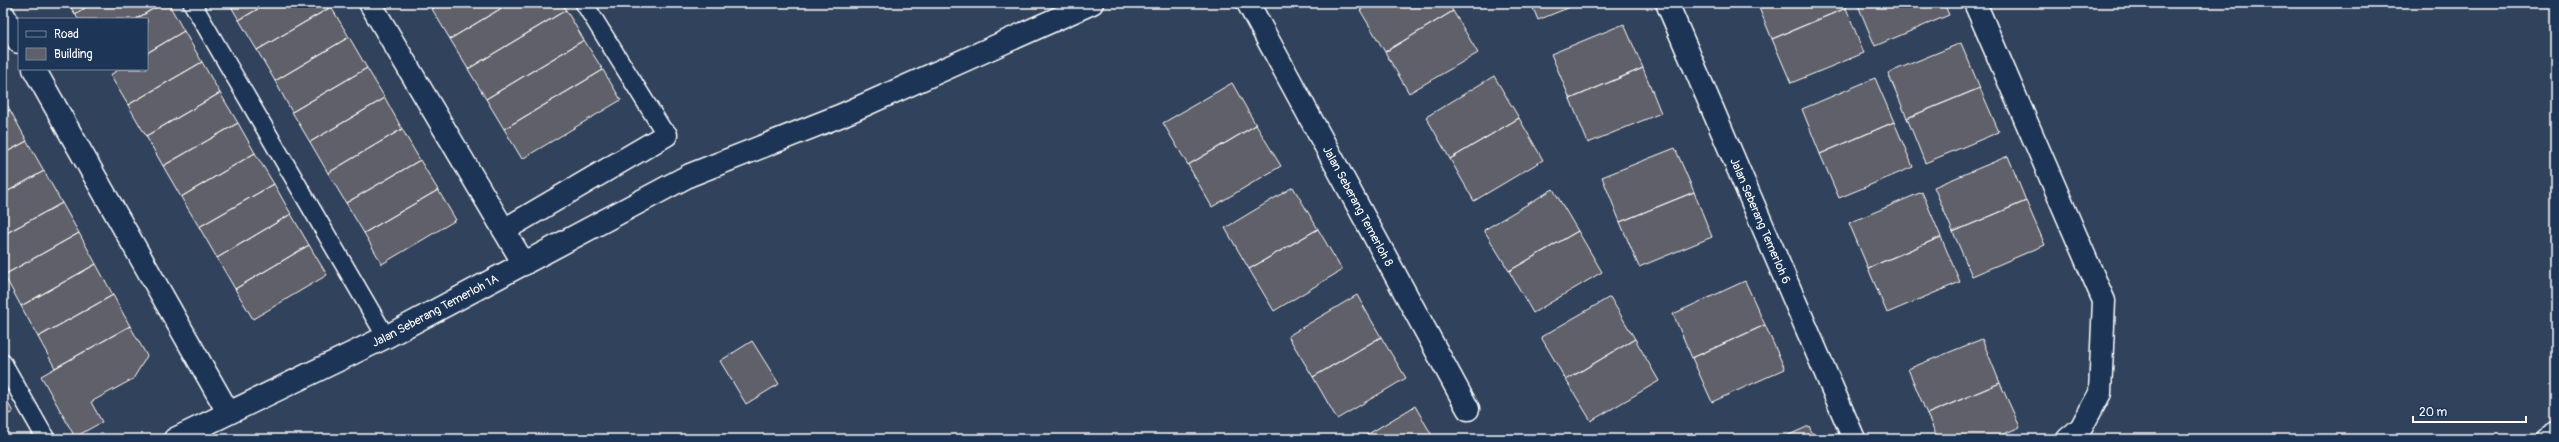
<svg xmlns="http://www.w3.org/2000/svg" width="2559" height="442" viewBox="0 0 2559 442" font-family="Pangolin,sans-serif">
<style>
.building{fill:#5f6069;stroke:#fff}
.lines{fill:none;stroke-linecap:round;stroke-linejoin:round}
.service-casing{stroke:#fff;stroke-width:20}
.minor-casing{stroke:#fff;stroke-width:25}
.service{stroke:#1d3557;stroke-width:17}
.minor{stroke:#1d3557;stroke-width:22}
.labels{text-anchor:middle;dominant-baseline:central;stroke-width:3;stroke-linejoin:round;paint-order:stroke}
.street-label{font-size:12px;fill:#fff;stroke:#1d3557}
</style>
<rect width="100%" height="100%" fill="#31425c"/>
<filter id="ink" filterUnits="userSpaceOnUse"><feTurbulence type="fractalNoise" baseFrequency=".025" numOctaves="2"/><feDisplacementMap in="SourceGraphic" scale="8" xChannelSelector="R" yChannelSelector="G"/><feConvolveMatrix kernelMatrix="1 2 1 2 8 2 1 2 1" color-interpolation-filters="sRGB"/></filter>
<g filter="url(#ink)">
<path class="building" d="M68,3H93L75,14Z
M93,3H163L136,19H78L75,14Z
M163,3H168L184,31L147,53V19H136Z
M229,3H268L239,20Z
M268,3H329L331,7L257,50L239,20Z
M428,3H442L432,9Z
M442,3H510L450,39L432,9Z
M510,3H562L566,10L468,69L450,39Z
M1372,3H1448L1453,11L1385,52L1360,10Z
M1531,3H1580L1538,20Z
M1757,3H1843L1846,8L1772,39Z
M1857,3H1944L1949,15L1875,46Z
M331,7L349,37L275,81L257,50Z
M1846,8L1864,53L1791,83L1772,39Z
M566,10L584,40L486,99L468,69Z
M1453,11L1478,53L1409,93L1385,52Z
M1624,24L1643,68L1570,99L1551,54Z
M184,31L202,62L128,105L110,75L120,69H147V53Z
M349,37L367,68L292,112L275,81Z
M584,40L603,70L504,129L486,99Z
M1961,43L1980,88L1907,118L1888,73Z
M202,62L220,93L146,136L128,105Z
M367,68L385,98L310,142L292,112Z
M1643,68L1661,113L1588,143L1570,99Z
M603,70L621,100L522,159L504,129Z
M1494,76L1519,118L1450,159L1426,117Z
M1875,78L1894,122L1820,154L1802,109Z
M1232,83L1256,125L1188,165L1163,123Z
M1980,88L1999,132L1925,163L1907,118Z
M220,93L238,123L163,166L146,136Z
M3,98L10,110L3,114Z
M385,98L402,129L328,173L310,142Z
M10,110L27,141L3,154V114Z
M1519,118L1543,160L1474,201L1450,159Z
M1894,122L1913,167L1839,198L1820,154Z
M238,123L255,153L181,197L163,166Z
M1256,125L1281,166L1212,207L1188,165Z
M402,129L420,160L346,203L328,173Z
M27,141L44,171L3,194V154Z
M1675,148L1694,192L1620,222L1602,177Z
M255,153L274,184L199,227L181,197Z
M2008,156L2026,201L1953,232L1934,187Z
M420,160L438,190L364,233L346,203Z
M44,171L62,203L3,235V194Z
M274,184L291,214L217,258L199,227Z
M1293,187L1318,229L1249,269L1225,228Z
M1553,189L1578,231L1509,271L1484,230Z
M438,190L456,220L382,264L364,233Z
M1694,192L1712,237L1639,267L1620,222Z
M1922,192L1941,237L1868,268L1849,223Z
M2026,201L2045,245L1972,276L1953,232Z
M62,203L79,233L4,275L3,235Z
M291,214L309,245L235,289L217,258Z
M1318,229L1342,270L1274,311L1249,269Z
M1578,231L1602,272L1533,313L1509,271Z
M79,233L96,264L21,306L4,275Z
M1941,237L1960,282L1887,313L1868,268Z
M309,245L327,275L253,319L235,289Z
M96,264L113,295L38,337L21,306Z
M1745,281L1765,325L1692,358L1673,314Z
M113,295L130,326L55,368L38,337Z
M1357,295L1381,337L1313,377L1288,336Z
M1610,297L1635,339L1566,380L1541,337Z
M1765,325L1785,369L1712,402L1692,358Z
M130,326L147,356L133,379L91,402L102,422L75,437L41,376Z
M1381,337L1406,378L1337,419L1313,377Z
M1635,339L1659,381L1591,421L1566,380Z
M1982,339L2000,383L1927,414L1908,369Z
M752,341L779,384L746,404L720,361Z
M2000,383L2020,427L1992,439H1938L1927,414Z
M3,394L13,412L3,417Z
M1415,406L1434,439H1360Z
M1809,426L1815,439H1780Z"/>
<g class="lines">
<defs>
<path id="service" d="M192,3L386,337
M584,3L666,135
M3,363L46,439
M2545,439L2556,432"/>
<g id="minor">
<path d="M370,3L524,264"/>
<path id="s1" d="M1248,3L1468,409"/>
<path id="s2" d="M1667,3L1854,439"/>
<path d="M1975,3L2104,301L2100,393L2081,428L2068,439"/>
<path d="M3,14L19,42"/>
<path d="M34,69L228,412"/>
<path d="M504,230L666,135"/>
<path id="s3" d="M175,439L386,337L690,175L842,115L1092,3"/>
</g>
</defs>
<use href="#service" class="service-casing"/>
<use href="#minor" class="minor-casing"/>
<use href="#service" class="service"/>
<use href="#minor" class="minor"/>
</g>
</g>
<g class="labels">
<g class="street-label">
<text stroke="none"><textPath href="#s1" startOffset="231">Jalan Seberang Temerloh 8</textPath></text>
<text stroke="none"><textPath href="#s2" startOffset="237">Jalan Seberang Temerloh 6</textPath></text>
<text stroke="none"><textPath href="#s3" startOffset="290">Jalan Seberang Temerloh 1A</textPath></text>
</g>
</g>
<rect width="2559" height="442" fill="none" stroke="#1d3557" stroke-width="16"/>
<rect x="8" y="8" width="2543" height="426" fill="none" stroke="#fff" stroke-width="1.5" filter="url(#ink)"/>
<rect x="18" y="18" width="130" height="52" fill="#1d3557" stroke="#77869a"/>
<rect x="26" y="31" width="20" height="6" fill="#1d3557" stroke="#77869a"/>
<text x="54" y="38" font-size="12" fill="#ffffff">Road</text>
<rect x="26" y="48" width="20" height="12" fill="#5f6069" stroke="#77869a"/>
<text x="54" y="58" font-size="12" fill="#ffffff">Building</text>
<path d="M2413 416v6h113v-6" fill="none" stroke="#ffffff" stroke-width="2"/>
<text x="2419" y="416" font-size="12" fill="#ffffff" stroke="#1d3557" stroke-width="3" paint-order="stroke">20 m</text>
</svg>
